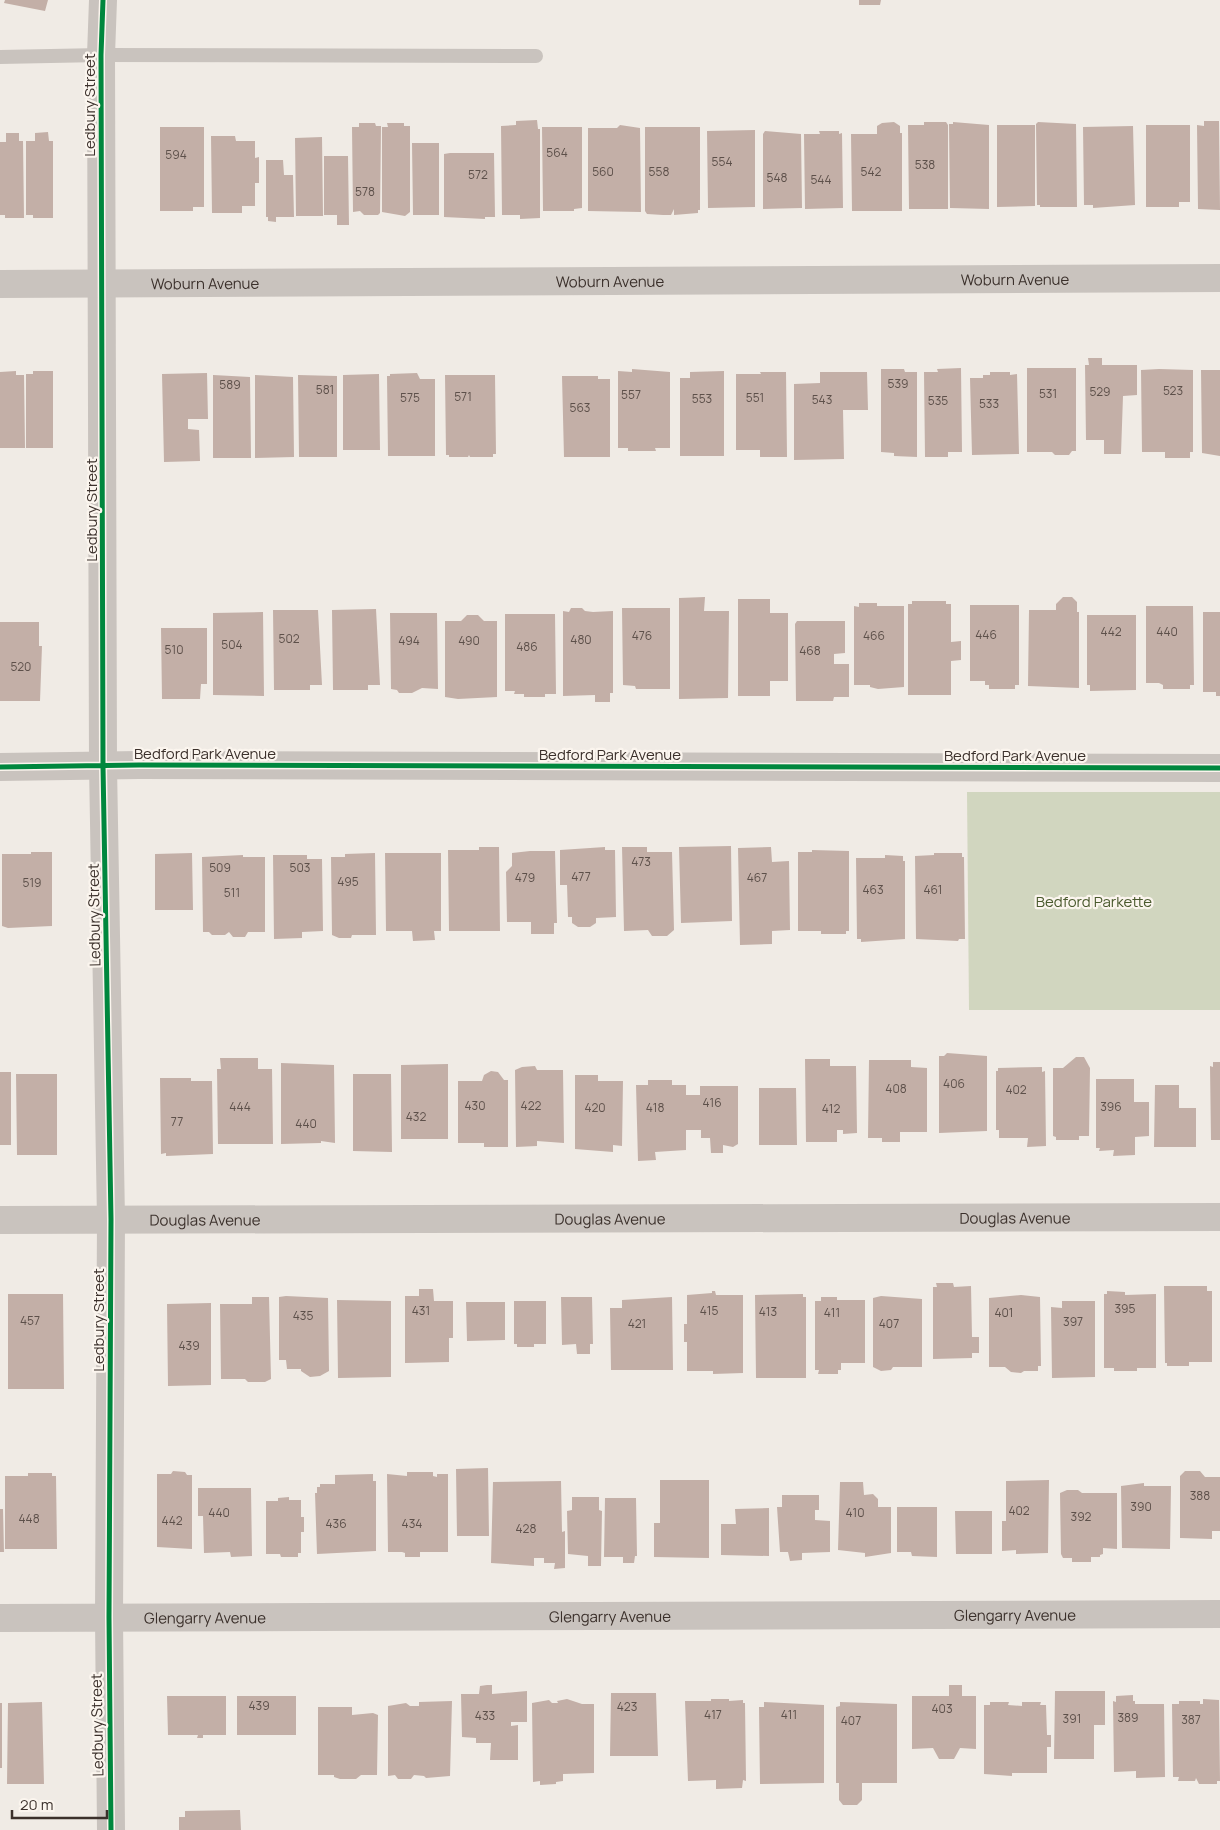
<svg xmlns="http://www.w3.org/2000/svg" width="1220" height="1830" viewBox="0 0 1220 1830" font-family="Manrope,sans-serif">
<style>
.green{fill:#d1d6bf}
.building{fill:#c3afa7}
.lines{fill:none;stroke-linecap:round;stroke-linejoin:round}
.service{stroke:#c9c3be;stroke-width:14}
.minor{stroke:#c9c3be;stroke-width:28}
.cycleway-casing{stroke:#fbf5ee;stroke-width:8}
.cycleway{stroke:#00873e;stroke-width:5}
.labels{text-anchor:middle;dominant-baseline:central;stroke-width:4.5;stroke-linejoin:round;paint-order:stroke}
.number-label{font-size:12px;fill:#5d504a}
.street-label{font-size:15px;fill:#3b302b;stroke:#fbf5ee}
.park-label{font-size:15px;fill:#4a5a2e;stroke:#fbf5ee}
</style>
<rect width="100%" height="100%" fill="#f0ebe5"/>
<path class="green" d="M967,792H1220V1010H969Z"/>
<path class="building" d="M5,0H48L45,11L4,3Z
M859,0H881L880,5H859Z
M537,120L538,129H540V218L520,219V215H502L501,126L516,125V121Z
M1204,121H1219L1220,210L1198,209L1197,125L1204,126Z
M894,122L900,126V133H902V211H852L851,134H877V126L882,123Z
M924,122H946L948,125V209H909L908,125H924Z
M953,122L989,125V209L950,208L949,124H953Z
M1038,122L1076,124L1077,207H1040V205H1037L1036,124Z
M359,123H375L376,126H381L380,213L378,215H364L360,211L353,212L352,127H359Z
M387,123H404V126H410V212L405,216L382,212V127H388Z
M620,125L640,128L641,212L588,211V128H617Z
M997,125H1035V206L997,207Z
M1146,125H1190V202H1179V207H1146Z
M1133,126L1135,205L1093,208V205H1084L1083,127Z
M160,127H204V207H193V211H160Z
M542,127H582V208L574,209V211H543Z
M645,127H700V210H698V213L674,215V209L671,215H663L647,214L645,211Z
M755,130V207L708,208L707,131Z
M765,131L801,134L802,208L763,209V134Z
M819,131H839V134L842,133L843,208L805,209L804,134H820Z
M48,132L49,141H53V218H33V215H26V141H35V133Z
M6,133H19V141H23L24,218H5V215H0V142H6Z
M211,136H235L236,141H255V158L259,157V183H255V206H242V213H212Z
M322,137L323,216H296L295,138Z
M412,143H439V215H413Z
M450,153H494L495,217H485V219L444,217V154Z
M324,156H348L349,225H337V215H324Z
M266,160H283L284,175H293L294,217H276V222L268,221V217H266Z
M1088,358H1102V365H1137V395L1123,396L1121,454H1104V440H1086L1085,365H1089Z
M961,368L962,452H948V457H925L924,372H938L937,369Z
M1027,368H1076V451H1072L1069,455H1055L1052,452H1027Z
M632,369L670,372V448H655L656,451H628V448H618V371L632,372Z
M881,369H904L905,372H917V457L894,456V453L881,452Z
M1159,369L1193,370V452H1190V458H1165V452H1142L1141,370Z
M1201,370H1220V456L1202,453Z
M16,371V375H24L25,448H0V372Z
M33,371H53V448H26V374H33Z
M724,371V456H680V378H690V372Z
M760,372H786L787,457H760V450H736V374H761Z
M820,372H867L868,410H843L844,459L794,460V384L820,383Z
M990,372H1010V375L1017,374L1019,454L972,455L970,378H983V375H990Z
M207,373L208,419H188V429L199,430L200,461L164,462L162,374Z
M417,373L420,379H435V456H388L387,376H390V374Z
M379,374L380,450H343V375Z
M213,375L250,377L251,458H213Z
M255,375L293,377L294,457L255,458Z
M298,375L337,376V457H299Z
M445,375H495L496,454H493V457H470L469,455L468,457H449V455H446Z
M562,376H598V379H610V457H564Z
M705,597L704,611H729L728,698L679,699V598Z
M1063,597H1072L1077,602V612H1079V688L1028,686L1029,610H1056V604Z
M738,599H770V613H788V681H770V696H738Z
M912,601H946V604H951V642L961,641V660L951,661V695H908V604H912Z
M859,603H877V606H904V687L878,689L870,687V685H854V606L859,607Z
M970,605H1019V685H1015V689H989V685H985V681H970Z
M1146,606H1193L1194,685H1190V689H1163V685L1159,683H1146Z
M571,608H582L585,611L593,612L613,611V693H610V702H595V695L563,696V611L569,612Z
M622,608H670V689H636L635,686L623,685Z
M376,609L380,685H368V690H333L332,610Z
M273,610H318L322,685H310V690H274Z
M263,612L264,696L213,695V613Z
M1203,612H1220V696H1216V692H1203Z
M390,613H437L438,689L422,688L412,693H399L397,690L391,689Z
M505,614H555L556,694H545V697H524V694H514L515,691H505Z
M467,615H478L484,621H497V697L458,699L445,697V621H461Z
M1087,615H1136V690L1090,691V685H1087Z
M797,621H845V653L834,654V664H849V697H834L833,701H796L795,624Z
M0,622H39V646H42L40,701H0Z
M161,628H207V684H201L200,699H162Z
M731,846L732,921L681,923L679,847Z
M479,847H499L500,931H449L448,850H479Z
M605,847V850H615L616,917L596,918V923L590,927H578L572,923V917H568L567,885H560V850Z
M622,847H647V852H672L674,930L667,936H652L648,930L624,931Z
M771,847L772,862L789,861L790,930L772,931V944L740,945L738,848Z
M812,850L849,851V931H846V934H821V931H798V852H812Z
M530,851H555L557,923H554V934H531V922H507L506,872L512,866V853Z
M31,852H52V926L8,928L2,926V854H31Z
M192,853L193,910H155V854Z
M375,853L376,935H352L351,938H339L332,935L331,857H345V854Z
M385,853H441V931H434L435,940L413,941L412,931H386Z
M934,853H962V857H964L965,939H959L958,941L916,939L915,856L934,855Z
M243,855V857H265V932H248L245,937H233L229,932L225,935H212L209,932H203L202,857Z
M273,855H307V859H322L323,931L302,932V938L274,939Z
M885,855L903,856V861H905V939L861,942V939H857L856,858H885Z
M947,1053L987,1056V1131L939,1133V1056H944Z
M1076,1057H1084L1090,1068L1089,1136H1079V1140H1056V1137L1053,1136V1068H1063Z
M220,1058H258V1069H272L273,1144H218L217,1069H221Z
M805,1059H830V1066H856L857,1133L843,1134V1130H837V1142H806Z
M869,1060H911V1067L927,1068V1132H900V1142H882V1138H868Z
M1213,1062H1220V1140H1211L1210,1066L1213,1067Z
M281,1063L334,1065L335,1143L321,1141V1143L281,1144Z
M448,1064V1139H401V1065Z
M535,1066L537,1070H563L564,1143L537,1141V1146L516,1147L515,1070L522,1067Z
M1042,1067V1072L1045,1071L1046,1146L1027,1147L1028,1138H999V1130H996V1071H998V1068Z
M491,1071L498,1072L504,1080H508V1147H484V1143H458V1081H482L484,1075Z
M0,1072H11V1145H0Z
M16,1074H57V1155H17Z
M353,1074H391L392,1152L353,1151Z
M575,1075H598V1081H623L622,1146L613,1145V1152L575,1149Z
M160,1078H191V1081H212L213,1154L166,1156V1153L161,1154Z
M1096,1079H1134V1102H1149V1136L1135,1137V1155L1113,1156L1114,1150L1099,1151L1100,1148H1096Z
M648,1080H672V1085H686V1095H700V1086H738V1144L733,1147L723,1145V1153H711L710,1138H701V1130H686V1150L655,1152L656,1160L638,1161L636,1085H648Z
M1155,1085H1179V1108H1196V1147H1154Z
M759,1088H796L797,1145H759Z
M936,1283H953L954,1287L971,1286L972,1337H979V1353H972V1358L933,1359V1287H937Z
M1164,1286H1207V1291H1212V1362H1189V1366H1167V1363H1165Z
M419,1289H433L434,1301H453V1338H449V1362L405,1363V1296H419Z
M712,1291H715L716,1295H743V1373L713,1374V1371H687V1342H684V1324H687V1295L712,1293Z
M1107,1291L1125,1292V1295L1156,1294V1368H1137V1371H1114V1368H1104V1294H1107Z
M8,1294H63L64,1389H8Z
M803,1294V1297H806V1378H756L755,1295Z
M1021,1295L1040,1297L1041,1366H1038V1371H1024L1021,1373L1011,1372L1005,1367H989V1298Z
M286,1296L328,1298L329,1371L320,1376L310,1377L301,1371V1369H287L286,1360H279V1297Z
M881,1296L922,1299V1367H893L891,1370L881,1371L873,1367V1298Z
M252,1297H269L271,1379L265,1382H248L245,1379H221L220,1304H252Z
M561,1297H592L593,1344H590V1354H577L576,1344L562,1345Z
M672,1297L673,1370H611L610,1308H622V1300Z
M821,1297H837V1300H865V1363H841V1370H838V1374H818L819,1370H815V1301H821Z
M337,1300L391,1301V1377L338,1378Z
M514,1301H546V1344H534V1347H517V1344H514Z
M1062,1301H1095V1377L1052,1378L1051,1307L1062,1308Z
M466,1302H505V1340L467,1341Z
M211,1303V1385L168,1386L167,1304Z
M488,1468L489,1536H457L456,1469Z
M173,1471L185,1472L187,1475H192V1549L157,1547V1474H171Z
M1185,1471H1200L1205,1477H1220V1531H1212V1539L1180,1538V1476Z
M407,1472H433V1476L437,1477V1474H448V1552H420V1557H405V1553L402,1552H388L387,1474L407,1476Z
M28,1473H52V1476H56L57,1549H5V1476H28Z
M373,1474V1481H376V1551L317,1554L315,1493H317V1487H320V1484H335V1475Z
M660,1480H709V1558L654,1557V1523H660Z
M1049,1480L1048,1553L1016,1554V1550L1002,1551V1521H1006V1481Z
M561,1481L562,1532L565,1531V1568L554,1569L555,1563H544V1558H534V1566L491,1563L493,1482Z
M840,1482H863L864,1495L873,1494L878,1499V1507H891V1553L865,1557V1553L838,1550Z
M1144,1483V1486H1171L1170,1549L1122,1548L1121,1486Z
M198,1488H251L252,1556L231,1557L230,1552L204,1553L203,1516H198Z
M1067,1490H1078L1082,1493H1117V1549L1103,1548V1554L1100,1555V1557H1091V1562H1072V1558H1063L1061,1554L1060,1493Z
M782,1495H819V1510H815V1520L830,1521V1552L802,1553V1560L790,1561L788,1552H780L777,1507H782Z
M289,1497V1500H301V1517H304V1532H301V1553H298V1557H281L280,1554H266V1501H278V1498Z
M572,1497H599V1510L602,1511L601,1566H588V1556L568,1554L567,1511L572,1510Z
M605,1498H636L637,1556H635L634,1563H623V1557H604Z
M897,1507H937V1557L912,1556L911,1552H897Z
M769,1508V1556L721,1555V1524H736L735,1509Z
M0,1509H3L4,1552H0Z
M955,1511H992V1554H956Z
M487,1685H492V1694L527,1691V1722H511V1726L518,1725V1760H490L491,1743H476V1738L462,1737L461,1694H479L480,1686Z
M949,1685H962V1696H976V1749L960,1748L954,1759H939L933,1748L912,1749V1696H949Z
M1055,1691H1105V1725H1094V1759H1054Z
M611,1693H656L658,1756H610Z
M1133,1695V1701H1135V1704H1164L1165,1777L1136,1778V1771L1114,1772L1113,1701L1116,1702V1696Z
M167,1696H226V1735H203V1738H197L198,1735H168Z
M237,1696H296V1735H237Z
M567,1699L582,1704H594V1773L563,1774V1781L556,1782V1784L540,1785V1781L533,1782L532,1703L549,1700L552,1703H558L557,1701Z
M711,1699H729V1701L743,1700V1703H745L746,1781L743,1780L742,1788L716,1789V1780L688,1781L685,1701H711Z
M1203,1699L1219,1700L1220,1781H1217V1784H1199L1196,1778L1195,1781H1178L1179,1777H1173L1172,1704H1179V1701H1200V1704H1203Z
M452,1701L450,1776L426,1778L424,1776L414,1775L411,1779H398L395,1775L388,1776V1706L406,1703L410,1706H419V1702Z
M42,1702L44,1784H7L8,1703Z
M764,1702L824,1705V1783L760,1784L759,1707H764Z
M840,1702L897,1704V1783H862V1800L857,1805H843L839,1800V1783H836V1707L840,1706Z
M990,1702H1009L1008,1705L1022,1706V1702H1041L1040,1705H1046L1047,1735H1051V1747H1047V1773H1012V1776L984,1774V1705H990Z
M0,1703H2V1768H0Z
M318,1707H352V1715L373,1713L378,1715L377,1775H361L356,1779H340L334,1777V1775H318Z
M240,1810L241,1830H179V1817H185V1811Z"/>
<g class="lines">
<path class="service" d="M0,57L101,55L536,56"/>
<g class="minor">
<path d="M103,0L101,55L103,766L111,1219L109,1617L111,1830"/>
<path id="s1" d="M0,284L1220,278"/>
<path d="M0,767L139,765L1220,768"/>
<path id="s2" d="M0,1220L1220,1217"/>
<path id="s3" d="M0,1618L1220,1614"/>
</g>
<defs>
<path id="cycleway" d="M103,0L101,55L103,766L111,1219L109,1617L111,1830
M0,767L139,765L1220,768"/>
</defs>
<use href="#cycleway" class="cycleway-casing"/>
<use href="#cycleway" class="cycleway"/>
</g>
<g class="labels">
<g class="number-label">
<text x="557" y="152">564</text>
<text x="176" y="154">594</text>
<text x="722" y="161">554</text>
<text x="925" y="164">538</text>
<text x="603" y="171">560</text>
<text x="659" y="171">558</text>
<text x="871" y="171">542</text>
<text x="478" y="174">572</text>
<text x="777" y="177">548</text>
<text x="821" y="179">544</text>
<text x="365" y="191">578</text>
<text x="898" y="383">539</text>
<text x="230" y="384">589</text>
<text x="325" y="389">581</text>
<text x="1173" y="390">523</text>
<text x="1100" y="391">529</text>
<text x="1048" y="393">531</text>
<text x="631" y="394">557</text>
<text x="463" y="396">571</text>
<text x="410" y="397">575</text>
<text x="755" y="397">551</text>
<text x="702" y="398">553</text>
<text x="822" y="399">543</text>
<text x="938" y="400">535</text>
<text x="989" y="403">533</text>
<text x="580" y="407">563</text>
<text x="1111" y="631">442</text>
<text x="1167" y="631">440</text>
<text x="986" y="634">446</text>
<text x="642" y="635">476</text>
<text x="874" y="635">466</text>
<text x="289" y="638">502</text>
<text x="581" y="639">480</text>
<text x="409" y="640">494</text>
<text x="469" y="640">490</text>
<text x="232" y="644">504</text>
<text x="527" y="646">486</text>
<text x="174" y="649">510</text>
<text x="810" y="650">468</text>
<text x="21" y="666">520</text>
<text x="641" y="861">473</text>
<text x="220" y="867">509</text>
<text x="300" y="867">503</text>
<text x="581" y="876">477</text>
<text x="525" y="877">479</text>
<text x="757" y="877">467</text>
<text x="348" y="881">495</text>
<text x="32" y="882">519</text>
<text x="873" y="889">463</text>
<text x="933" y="889">461</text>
<text x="232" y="892">511</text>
<text x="954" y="1083">406</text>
<text x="896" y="1088">408</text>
<text x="1016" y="1089">402</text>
<text x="712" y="1102">416</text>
<text x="475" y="1105">430</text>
<text x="531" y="1105">422</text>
<text x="240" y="1106">444</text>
<text x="1111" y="1106">396</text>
<text x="595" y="1107">420</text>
<text x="655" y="1107">418</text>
<text x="831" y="1108">412</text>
<text x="416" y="1116">432</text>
<text x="177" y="1121">77</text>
<text x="306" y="1123">440</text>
<text x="1125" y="1308">395</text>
<text x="421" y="1310">431</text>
<text x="709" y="1310">415</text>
<text x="768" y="1311">413</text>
<text x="832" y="1312">411</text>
<text x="1004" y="1312">401</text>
<text x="303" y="1315">435</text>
<text x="30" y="1320">457</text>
<text x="1073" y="1321">397</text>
<text x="637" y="1323">421</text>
<text x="889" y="1323">407</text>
<text x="189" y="1345">439</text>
<text x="1200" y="1495">388</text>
<text x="1141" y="1506">390</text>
<text x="1019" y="1510">402</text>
<text x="219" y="1512">440</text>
<text x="855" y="1512">410</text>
<text x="1081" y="1516">392</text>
<text x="29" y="1518">448</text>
<text x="172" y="1520">442</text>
<text x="336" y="1523">436</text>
<text x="412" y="1523">434</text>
<text x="526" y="1528">428</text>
<text x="259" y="1705">439</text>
<text x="627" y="1706">423</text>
<text x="942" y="1708">403</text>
<text x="713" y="1714">417</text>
<text x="789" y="1714">411</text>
<text x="485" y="1715">433</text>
<text x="1128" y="1717">389</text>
<text x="1072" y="1718">391</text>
<text x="1191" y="1719">387</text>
<text x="851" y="1720">407</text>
</g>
<g class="street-label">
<text transform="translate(89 105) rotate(-90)">Ledbury Street</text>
<text stroke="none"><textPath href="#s1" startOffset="1015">Woburn Avenue</textPath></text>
<text stroke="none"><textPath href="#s1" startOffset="610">Woburn Avenue</textPath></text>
<text stroke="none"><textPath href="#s1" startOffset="205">Woburn Avenue</textPath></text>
<text transform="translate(91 510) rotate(-90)">Ledbury Street</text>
<text x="205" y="753">Bedford Park Avenue</text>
<text x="610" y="754">Bedford Park Avenue</text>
<text x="1015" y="755">Bedford Park Avenue</text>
<text transform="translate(94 915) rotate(-91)">Ledbury Street</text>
<text stroke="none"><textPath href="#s2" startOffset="610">Douglas Avenue</textPath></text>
<text stroke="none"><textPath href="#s2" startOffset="1015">Douglas Avenue</textPath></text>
<text stroke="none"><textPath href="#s2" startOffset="205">Douglas Avenue</textPath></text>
<text transform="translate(98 1320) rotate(-90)">Ledbury Street</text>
<text stroke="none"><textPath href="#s3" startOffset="1015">Glengarry Avenue</textPath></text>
<text stroke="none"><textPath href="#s3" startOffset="610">Glengarry Avenue</textPath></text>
<text stroke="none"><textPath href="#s3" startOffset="205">Glengarry Avenue</textPath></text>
<text transform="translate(97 1725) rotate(-91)">Ledbury Street</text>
</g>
<g class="park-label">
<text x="1094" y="901">Bedford Parkette</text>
</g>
</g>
<path d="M12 1810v8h95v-8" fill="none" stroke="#3b302b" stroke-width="2.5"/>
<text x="20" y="1810" font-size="15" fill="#3b302b" stroke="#fbf5ee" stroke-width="4" paint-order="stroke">20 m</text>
</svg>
